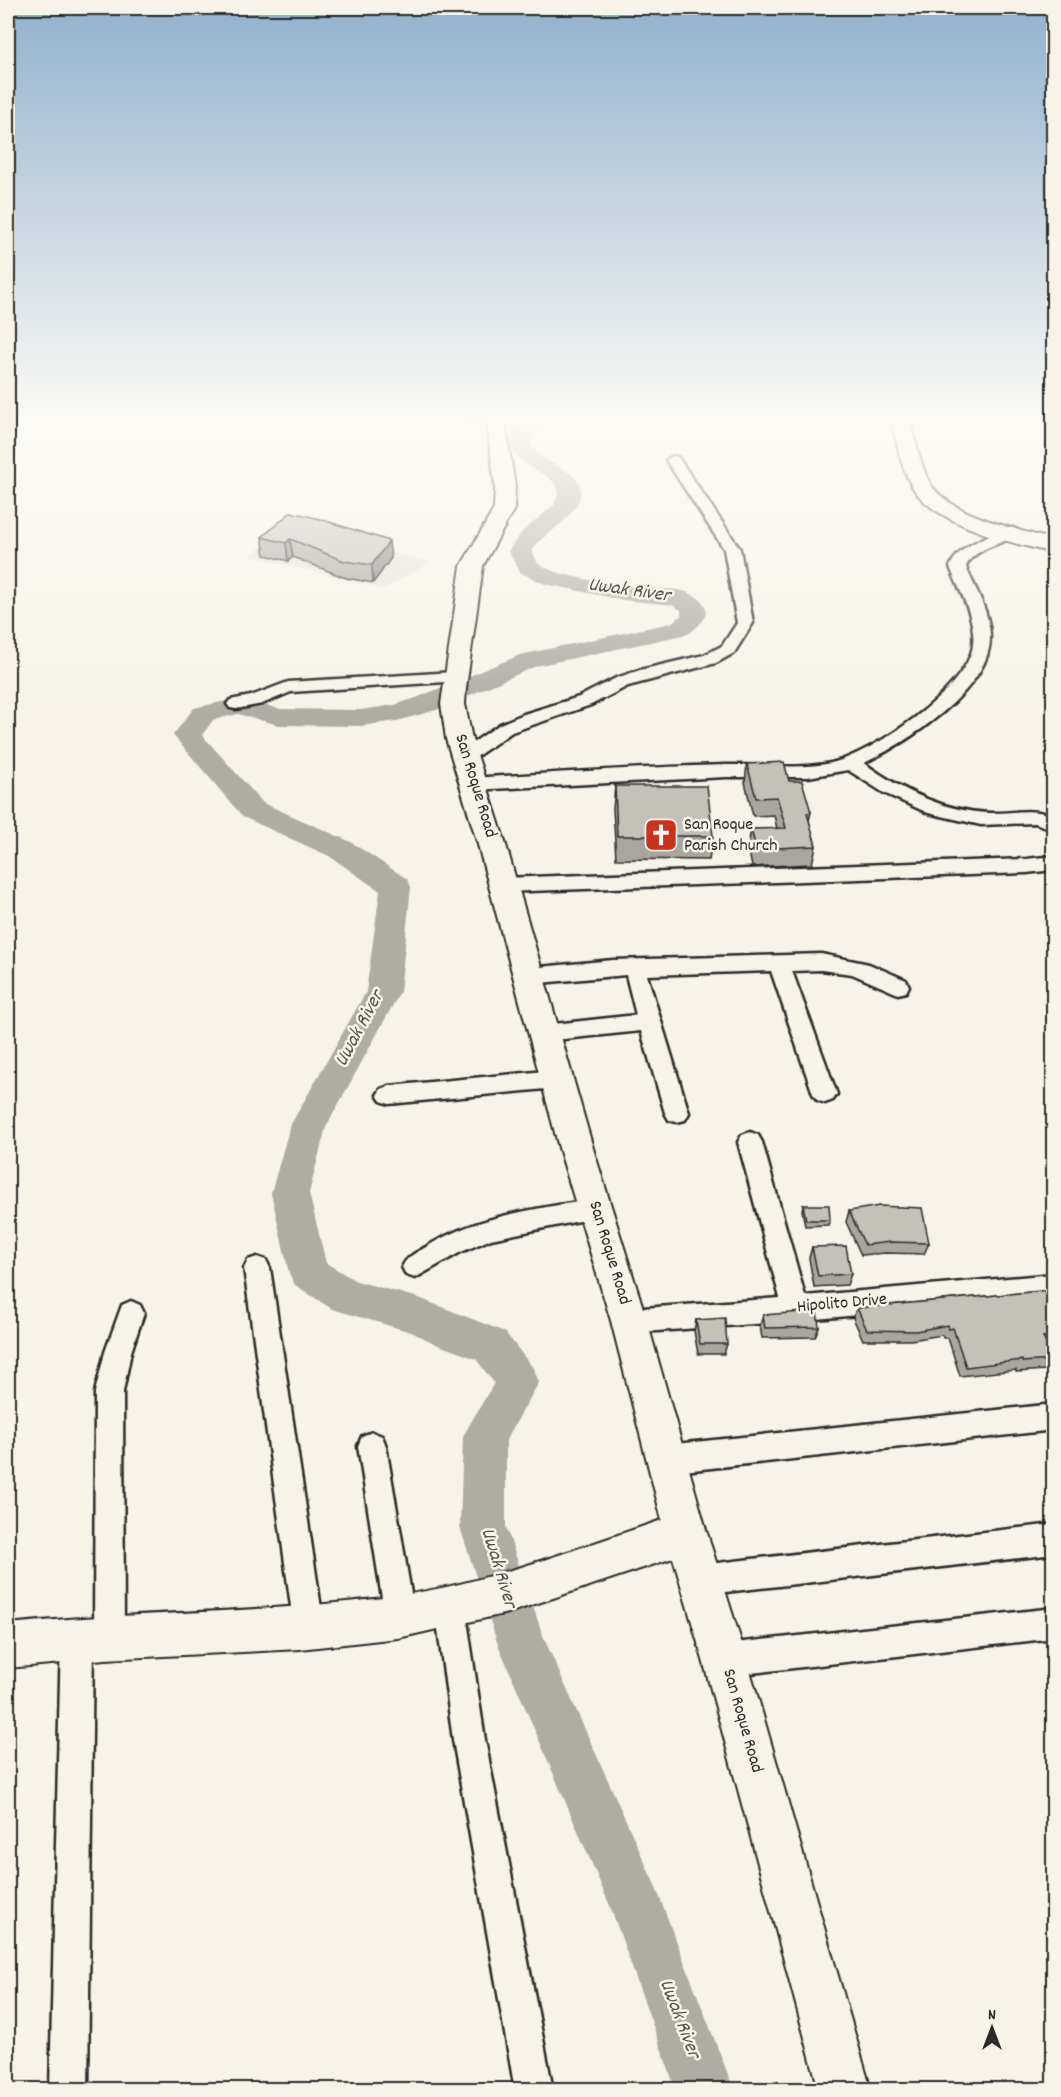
<svg xmlns="http://www.w3.org/2000/svg" width="1061" height="2097" viewBox="0 0 1061 2097" font-family="Dekko,sans-serif">
<style>
.built{fill:#e8e4da}
.lines{fill:none;stroke-linecap:round;stroke-linejoin:round}
.river{fill:#afaca4;fill-rule:evenodd}
.street-casing{stroke:#2b2b2b;stroke-width:5}
.secondary-casing{stroke:#2b2b2b;stroke-width:4}
.street{fill:#f7f3e8;fill-rule:evenodd}
.secondary{fill:#f7f3e8;fill-rule:evenodd}
.wall{fill:#a9a69f;stroke:#2b2b2b;stroke-width:1.5}
.shaded-wall{fill:#898782;stroke:#2b2b2b;stroke-width:1.5}
.building{fill:#c4c1b9;stroke:#2b2b2b;stroke-width:1.5}
.labels{text-anchor:middle;dominant-baseline:central;stroke-width:5;stroke-linejoin:round;paint-order:stroke}
.street-label{font-size:18px;fill:#2b2b2b;stroke:#f7f3e8}
.poi-label{font-size:18px;fill:#2b2b2b;stroke:#f7f3e8;text-anchor:start}
.water-label{font-size:20px;font-style:italic;fill:#53524f;stroke:#f7f3e8}
</style>
<rect width="100%" height="100%" fill="#f7f3e8"/>
<filter id="ink" filterUnits="userSpaceOnUse"><feTurbulence type="fractalNoise" baseFrequency=".0167" numOctaves="2"/><feDisplacementMap in="SourceGraphic" scale="12" xChannelSelector="R" yChannelSelector="G"/><feConvolveMatrix kernelMatrix="1 2 1 2 8 2 1 2 1" color-interpolation-filters="sRGB"/></filter>
<g filter="url(#ink)">
<path class="built" d="M285,526L431,562L384,589L250,556Z"/>
<g class="lines">
<path class="river" d="M528,417H549L530,442C540,470 606,469 570,514C560,527 545,534 535,546L532,551C534,554 536,561 538,563C553,577 624,586 645,588C658,589 674,588 687,592C716,604 708,620 688,634L536,666L436,710L397,721L360,726L279,725L238,714L213,720L202,735L263,803L351,842L407,879L411,887L400,992L326,1127L309,1193L326,1263L356,1281L419,1298L505,1332L533,1368L539,1382L506,1440V1527L543,1636L654,1883L734,2090H676L610,1906L497,1642L460,1527L463,1436L494,1383L476,1359L436,1344L411,1332L332,1309L295,1285L289,1273L271,1193L290,1126L366,992L380,891L329,856L243,817L173,735L194,708L239,698L280,709L360,710L394,705L416,698L520,655L671,623L681,616V610L673,605L623,600L545,584L521,573L508,551L522,532L554,505L559,492C553,469 518,472 508,441Z"/>
<defs>
<path id="street" d="M456,417H501L502,418C493,425 464,424 456,417Z
M673,456L678,457L740,549L753,623L734,653L716,663L628,686L591,705L512,732L470,761H458L455,757L458,753L500,724L524,714L579,697L616,678L640,670L704,655L722,646L737,623L724,549L666,460Z
M1013,528L1018,530L1021,533L1018,536C1002,543 972,549 966,567C975,589 990,612 990,637C991,689 906,743 864,763C901,790 943,811 989,813C1012,814 1031,807 1054,816V830L1035,823L981,825L928,813L884,793L848,770L808,777H726L472,790L465,788L463,784L465,780L472,778C557,773 642,767 727,765C761,764 797,770 831,763C872,754 968,689 973,645C976,617 960,592 950,567C958,545 991,534 1013,528Z
M455,672L461,673L464,677L461,681L291,692L262,704L236,709L230,708L227,704L230,700L251,696L288,682Z
M1054,856V870L1026,873L502,892L495,890L492,885L495,880L502,878L1026,859Z
M821,954L869,964L906,980L909,986L906,992L898,994L852,974L821,970L792,971L837,1094L833,1100L825,1103L817,1100L813,1094L771,971L647,975L689,1113L685,1120L677,1122L669,1120L665,1113L641,1031L545,1041L537,1039L534,1033L537,1027L545,1025L636,1015L626,975L529,984L521,982L518,976L521,970L529,968L613,960Z
M556,1070L564,1073L567,1079L564,1085L556,1088L389,1104L381,1101L377,1095L381,1089L389,1086Z
M750,1132L758,1135L762,1142L805,1296L1054,1274V1296L796,1321L629,1333L620,1329L616,1321L620,1313L629,1309L780,1298L738,1142L742,1135Z
M595,1199L604,1202L607,1209L604,1216L491,1239L459,1253L415,1278L406,1275L402,1267C407,1256 416,1253 426,1247C477,1215 537,1209 595,1199Z
M257,1257L266,1260L270,1268L324,1628L320,1639L309,1643L298,1639L294,1628L244,1268L248,1260Z
M131,1301L140,1305L144,1313L131,1352L123,1392L124,1636L120,1647L109,1651L98,1647L94,1636L95,1392L105,1352L122,1305Z
M1054,1404V1430L666,1473L656,1469L652,1459L656,1449L666,1445Z
M372,1432L382,1436L386,1446L415,1617L411,1628L400,1632L389,1628L385,1617L358,1446L362,1436Z
M1054,1524V1554L700,1595L689,1591L685,1580L689,1569L700,1565Z
M450,1592L461,1596L465,1607L485,1740L553,2090H515L453,1740L435,1607L439,1596Z
M1054,1608V1638L725,1676L714,1671L709,1660L714,1649L725,1644Z
M77,1623L88,1628L93,1639L88,2090H50L61,1639L66,1628Z"/>
<path id="secondary" d="M486,417H504L515,486L514,509L483,566L466,688L465,704L472,739L506,845L593,1148L647,1321L707,1533L747,1660L871,2090H819L703,1660L673,1558L508,1613L398,1638L300,1649L105,1659L8,1668V1624C137,1611 268,1614 397,1596C488,1583 575,1549 662,1520L611,1321L559,1148L478,845L446,739L441,704L461,566L494,509L495,486Z
M890,417H908C916,439 919,463 930,483C948,515 1020,530 1054,540V553C1014,544 934,524 913,488C900,467 897,441 890,417Z"/>
</defs>
<use href="#street" class="street-casing"/>
<use href="#secondary" class="secondary-casing"/>
<use href="#street" class="street"/>
<use href="#secondary" class="secondary"/>
</g>
<path class="wall" d="M291,512L391,558L373,583L346,578L293,557L288,561L265,555L262,537Z
M747,764L789,781L811,812L809,821L816,846L812,864L752,867L748,847L751,829H777L774,815L753,816L745,782Z
M615,786L713,836L709,860L616,859L613,809Z
M803,1205L830,1220L828,1225L805,1226L802,1210Z
M849,1211L929,1243L924,1254L886,1253L861,1255L846,1222Z
M812,1247L851,1274L847,1285L814,1287L809,1258Z
M1053,1290V1345L1047,1346L1053,1360L1047,1370L1016,1372V1370L960,1376L948,1338H943L942,1335L911,1340H863L853,1318L857,1308Z
M763,1315L819,1327L815,1337L762,1338L760,1326Z
M696,1320L727,1344L724,1354H698L694,1331Z"/>
<path class="shaded-wall" d="M290,539L293,557L288,561L286,543Z
M389,541L391,558L373,583L372,565Z"/>
<path class="building" d="M291,512L320,519L389,541L372,565L344,561L290,539L286,543L262,537Z
M784,762L789,781H802L811,812L807,813L816,846L756,849L751,829L786,828L777,797L756,798L747,764Z
M615,786H707L713,836H617Z
M803,1205H829L830,1220H806Z
M879,1206L922,1208L929,1243L890,1242L865,1245L849,1211Z
M846,1246L851,1274L818,1276L812,1247Z
M1053,1290V1336L1043,1337L1053,1360L1022,1362V1360L966,1367L953,1328L948,1329L947,1325L916,1331L867,1330L857,1308Z
M817,1311L819,1327L765,1328L763,1315Z
M725,1318L727,1344H700L696,1320Z"/>
</g>
<linearGradient id="sky" x2="0" y2="1"><stop stop-color="#91b1cd"/><stop offset="0.59" stop-color="#fbfaf5"/><stop offset="1" stop-color="#fbfaf5" stop-opacity="0"/></linearGradient>
<rect width="1061" height="711" fill="url(#sky)"/>
<defs>
<symbol id="church-square" viewBox="-11 -11 22 22"><rect x="-9" y="-9" width="18" height="18" rx="4" fill="#c8321e" stroke="#f7f3e8"/><path d="M-1.2-6h2.4v3.5h3.3v2.4h-3.3V6h-2.4V-.1h-3.3v-2.4h3.3Z" fill="#fff"/></symbol>
</defs>
<g fill-rule="evenodd">
<use href="#church-square" x="642" y="816" width="38" height="38"/>
</g>
<g class="labels">
<g class="street-label">
<text transform="translate(475 786) rotate(73)">San Roque Road</text>
<text transform="translate(609 1253) rotate(73)">San Roque Road</text>
<text transform="translate(842 1304) rotate(-5)">Hipolito Drive</text>
<text transform="translate(742 1721) rotate(74)">San Roque Road</text>
</g>
<g class="poi-label">
<text x="684" y="825">San Roque<tspan x="684" dy="21">Parish Church</tspan></text>
</g>
<g class="water-label">
<text transform="translate(629 591) rotate(8)">Uwak River</text>
<text transform="translate(360 1029) rotate(-62)">Uwak River</text>
<text transform="translate(498 1568) rotate(73)">Uwak River</text>
<text transform="translate(679 2019) rotate(69)">Uwak River</text>
</g>
</g>
<rect width="1061" height="2097" fill="none" stroke="#f7f3e8" stroke-width="30"/>
<rect x="15" y="15" width="1031" height="2067" fill="none" stroke="#2b2b2b" stroke-width="2" filter="url(#ink)"/>
<g transform="translate(992 2028)" stroke="#f7f3e8" stroke-width="4.5" paint-order="stroke">
<path d="M0-4.5L10 22L0 15L-10 22Z" fill="#2b2b2b"/>
<text y="-9" font-size="16" font-weight="bold" text-anchor="middle" fill="#2b2b2b">N</text>
</g>
</svg>
